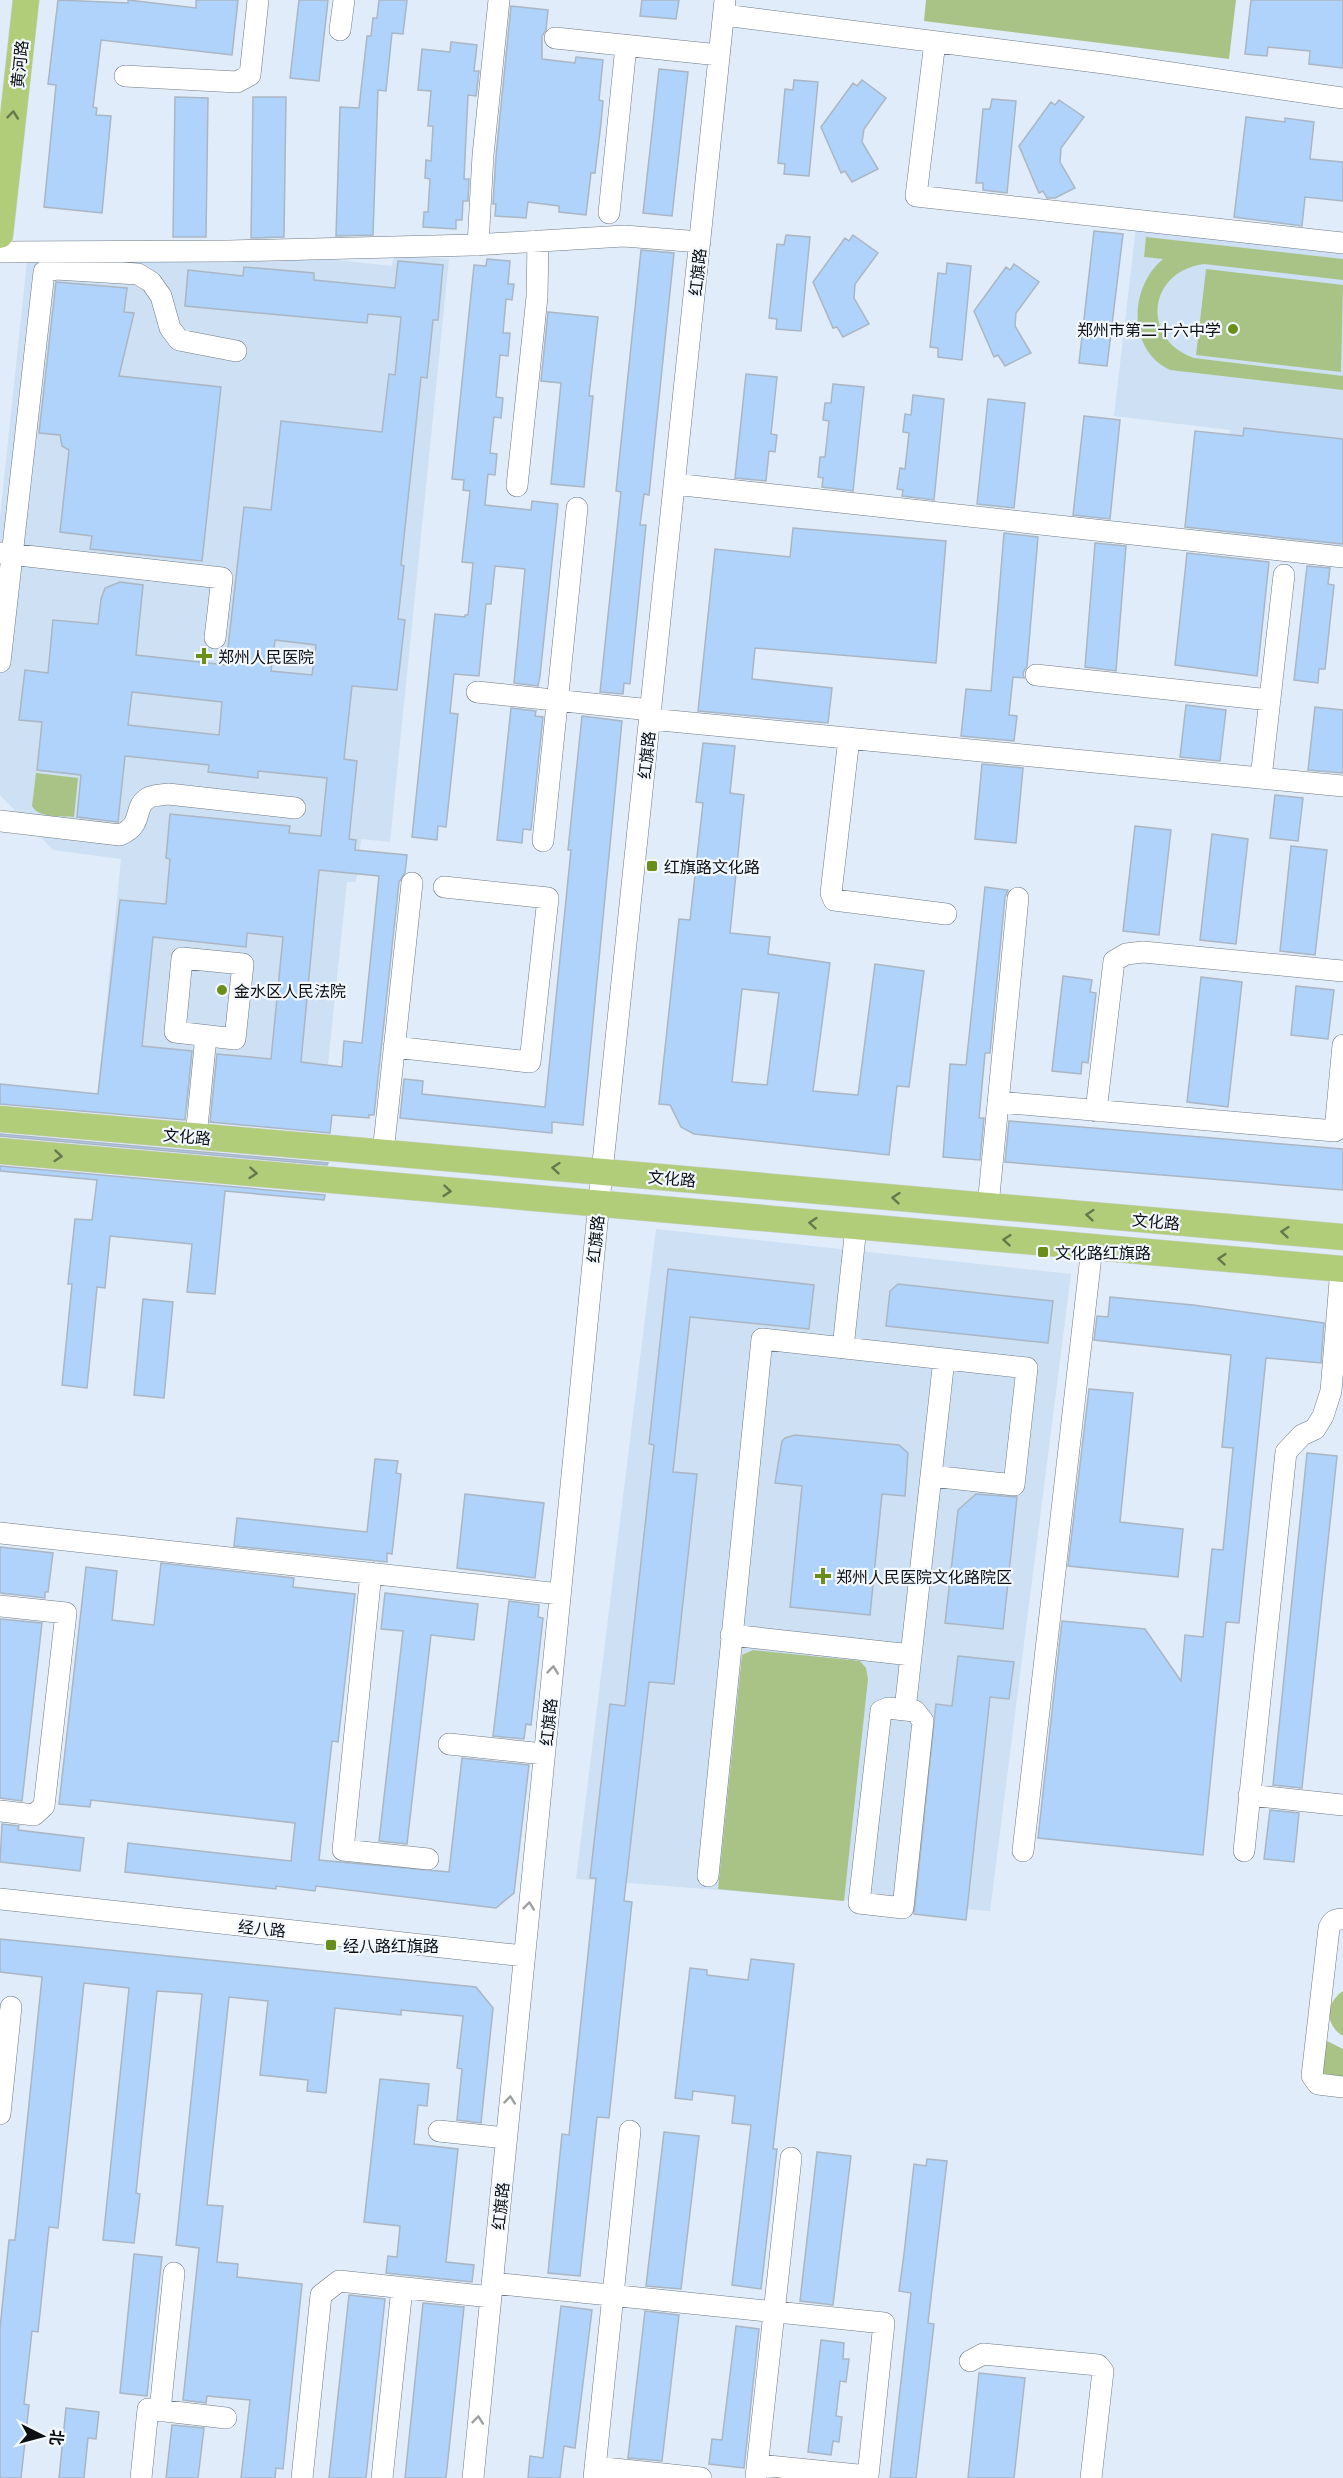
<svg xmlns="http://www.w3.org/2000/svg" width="1343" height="2478" viewBox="0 0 1343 2478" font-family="Lato,'Noto Sans SC',sans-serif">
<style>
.built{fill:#cee0f3}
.green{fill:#a9c386}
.building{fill:#afd3fa;stroke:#aab6c3;stroke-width:1.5;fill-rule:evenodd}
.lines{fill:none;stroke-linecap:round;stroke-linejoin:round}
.minor-casing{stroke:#6f7a86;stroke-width:22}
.major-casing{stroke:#cecfd0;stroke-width:27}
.minor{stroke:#fff;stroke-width:21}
.major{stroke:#b2cd7a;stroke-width:26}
.oneway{stroke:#67784c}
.oneway2{stroke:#9e9fa1}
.poi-dot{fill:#698e1a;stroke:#f3f8fe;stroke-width:2}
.labels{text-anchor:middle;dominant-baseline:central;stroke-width:4.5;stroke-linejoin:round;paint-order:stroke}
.street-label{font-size:16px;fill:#0c1014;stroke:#f3f8fe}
.poi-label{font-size:16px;fill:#0c1014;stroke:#f3f8fe;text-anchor:start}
</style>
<rect width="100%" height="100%" fill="#e0ecf9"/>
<path class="built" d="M1136,227L1343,251V567L1216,554L1230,430L1114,416Z
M394,254L449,259L390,842L361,839L356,882H347L322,1121L97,1098L121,859L53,850L0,795V517L27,261L320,258L392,266Z
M656,1229L1071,1274L990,1911L576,1879Z"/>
<path class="green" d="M926,0H1236L1229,59L924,21Z
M1146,237L1343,259V280L1204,264C1148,271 1140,339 1194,358L1343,376V390L1170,370C1127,350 1129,287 1163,259L1144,257Z
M1206,269L1343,285L1341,372L1196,355Z
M36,773L78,778L74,817C62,816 38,818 32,806Z
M753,1650L860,1661L866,1668L868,1679L844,1901L718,1889L742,1655Z
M1343,1991V2036C1325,2025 1325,2003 1343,1991Z
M1325,2040L1343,2049V2077L1321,2075Z"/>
<path class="building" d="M58,0L128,3V0L196,8V0H238L232,55L101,40L93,107L97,108L96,115L111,116L102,213L44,207L56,85L48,84Z
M299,0H328L319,81L290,78Z
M379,0H407L403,34L392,33L386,91L378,90L373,235L336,236L340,107L359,108L367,36H371L373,18H377Z
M642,0H679L676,19L640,16Z
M1251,0H1343V68L1309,64L1310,51L1268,47L1267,56L1245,54Z
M511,6L548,10L546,30L542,36V59L575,63L576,57L603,60L599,100L603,101L601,123L595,173H591L586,215L559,212V206L528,202L526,218L495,216L496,204H493L496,156Z
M451,42L477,45L474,71H479L476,96L468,95L464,179H469L468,201H463L462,220H456V229L423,227L424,212H428L430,179L425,178L426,160L431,161L433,126H428L431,91L418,90L422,49L450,52Z
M659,69L688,72L672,216L643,213Z
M794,80L818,82L809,176L784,174L785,164L778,163L785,89L793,90Z
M862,80L886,98L864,129L862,142L878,169L852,182L845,171L841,173L821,127L853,83L857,86Z
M175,97L208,98L206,237H173Z
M253,97H286L284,237L251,238Z
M992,99L1016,101L1007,193L983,190V183H976L983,109H990Z
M1059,100L1084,117L1061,148L1060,162L1075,188L1055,198H1047L1043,191L1039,193L1019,146L1051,102L1055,105Z
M1246,117L1285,122V118L1314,122L1310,159L1343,162V201L1305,197L1302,226L1234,217Z
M1094,231L1123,234L1107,366L1079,363Z
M786,235L810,237L801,331L776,329L777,319L769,318L777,244L784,245Z
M853,235L878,253L855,284L854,298L869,324L843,337L837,327L833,328L813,282L845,238L849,241Z
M641,250L674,253L649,495L644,494L640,525H646L630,684L624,683L623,694L600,692L621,492L616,491Z
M487,259L510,261L508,284H514L512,300L506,299L503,333H510L508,356L500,355L496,397L503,398L501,418L494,417L490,453L497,454L495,475L488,474L485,505L531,510L532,501L558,504L540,676L538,686L514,683L525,569L495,566L491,604H486L479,676L454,674L450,713L458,714L446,827L438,826L437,840L412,837L435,614L465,617V615H468L473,563L462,562L470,491L463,490L464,480L452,479L474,265L486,266Z
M398,261L443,265L438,320H433L427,378L421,377L401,565L404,566L398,619L405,620L397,690L352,686L344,759L357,761L349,839L356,840L355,850L407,855L405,873L399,882L374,1115H369V1118L332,1115L330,1133L210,1122L217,1054L271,1059L283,937L247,933L246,947L153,937L142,1046L192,1051L185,1120L0,1104V1084L98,1094L120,900L166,904L170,859L166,858L170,814L290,826L289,833L321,836L327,778L258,771V778L208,772L209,765L125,756L118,822L77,817L81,775L37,770L42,722L19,720L25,670L48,673L53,620L98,624L101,599L105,588L120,582L143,585L136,655L226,665L244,507L271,510L281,421L382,432L389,374L395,375L401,317L368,314L367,323L185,306L188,270L243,276L244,267L314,273V280L395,288ZM275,640L316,645L312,675L271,671ZM132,692L222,702L219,735L128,725ZM319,870L379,876L362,1043L344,1041L342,1067L301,1062Z
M947,263L971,266L962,360L938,357V348L930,347L938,273L946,274Z
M1014,264L1039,282L1016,313L1015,326L1031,353L1005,366L998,355L994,357L974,311L1006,267L1010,270Z
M56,282L127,288L124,312L134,313L119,376L221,387L202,561L90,549L92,536L60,532L69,450L62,446L60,435L39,433Z
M548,312L598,317L589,396H593L584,487L551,484L561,383L541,381Z
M746,374L777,377L771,434L777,435L775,452L769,451L766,481L735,478Z
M833,384L864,387L853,491L822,487L823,478L818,477L820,457H825L829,421L823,420L825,403H831Z
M913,395L944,399L934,500L902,496L903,490L897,489L900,468L905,469L909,433L903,432L905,414L911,415Z
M988,399L1025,403L1014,508L977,504Z
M1084,416L1120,420L1110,519L1073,515Z
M1244,428L1343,439V544L1185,527L1195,431L1243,436Z
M793,528L946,541L936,663L755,648L752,679L832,688L828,723L698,711L715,549L790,557Z
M1004,533L1038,537L1027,666L1023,673L1024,678L1013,677L1009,715L1017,716L1014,741L961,736L966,689L991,691Z
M1095,543L1126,546L1116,671L1085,667Z
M1187,553L1269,562L1257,676L1175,665Z
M1307,566L1330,568L1328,584L1334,585L1325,669H1319L1318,683L1294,680Z
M1186,705L1226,710L1220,761L1180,757Z
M1315,707L1343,710V773L1308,770Z
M511,708L536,711L535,716L543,717L531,830L523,829L522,843L497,840Z
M582,716L622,721L583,1125L552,1122V1133L400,1118L404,1079L423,1081L422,1094L545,1107L571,850H568Z
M703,743L735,746L730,793L744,795L730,933L770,937L768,954L830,963L813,1091L858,1095L875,964L924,971L909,1087L897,1086L889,1155L694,1134L681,1127L670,1105L659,1104L679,919L690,920L703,803L696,802ZM742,989L779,993L767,1085L732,1082Z
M982,764L1023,768L1016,843L975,839Z
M1275,795L1303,798L1298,841L1270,838Z
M1135,826L1171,830L1159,935L1123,931Z
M1212,834L1248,839L1236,944L1200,940Z
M1291,846L1327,850L1315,955L1280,951Z
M985,887L1008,890L1005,897L990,1053H985L979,1118H984L980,1160L943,1157L950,1064L966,1065Z
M1063,976L1092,980L1090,992L1096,993L1088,1063L1082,1062L1081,1074L1052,1071Z
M1201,977L1242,982L1228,1107L1187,1102Z
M1296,986L1334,990L1328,1039L1291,1035Z
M1009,1121L1343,1149V1190L1005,1162Z
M0,1134L328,1163L327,1165L0,1136Z
M0,1166L325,1195L324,1200L225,1191L215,1294L187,1292L192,1244L110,1236L105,1288L97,1287L87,1388L62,1385L72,1284H68L75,1219L92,1220L97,1180L0,1171Z
M668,1269L814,1285L809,1329L690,1317L673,1472L697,1474L674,1684L649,1682L624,1901L632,1902L609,2118L597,2117L580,2276L548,2273L562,2134L569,2135L596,1878H590L610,1704L625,1706L654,1445L649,1444Z
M898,1284L1053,1301L1048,1343L886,1326L890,1291Z
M1110,1297L1193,1305L1324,1323L1321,1363L1266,1358L1239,1623L1226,1622L1203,1855L1038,1838L1062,1621L1145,1629L1181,1681L1185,1635L1203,1637L1212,1549L1223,1550L1233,1448L1222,1447L1231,1355L1094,1340L1097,1316L1108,1317Z
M143,1299L173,1302L164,1398L134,1395Z
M1089,1389L1133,1393L1120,1522L1183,1529L1178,1577L1068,1566Z
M795,1435L899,1445L908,1453L905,1496L882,1494L870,1615L790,1607L802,1486L775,1483L782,1441L785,1438Z
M1307,1453L1337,1456L1302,1788L1273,1785Z
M375,1459L398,1461L396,1473L401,1474L392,1554L387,1553V1562L234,1546L237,1518L367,1532Z
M465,1494L544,1503L535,1578L457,1568Z
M976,1494L1017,1497L1003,1629L945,1623L958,1510Z
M0,1547L53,1553L48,1592H45V1598L0,1593Z
M161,1563L294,1578L293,1587L355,1594L338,1742L332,1741L319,1860L449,1872L462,1758L529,1765L514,1893L496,1908L316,1886L315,1891L276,1886V1889L125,1872L128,1843L291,1861L295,1823L91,1800L90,1807L59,1804L86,1567L117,1571L112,1620L154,1625Z
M385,1593L478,1604L474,1640L431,1635L407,1844L379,1841L403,1631L381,1629Z
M509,1601L539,1605L538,1617L543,1618L531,1725L526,1724L524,1739L493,1736Z
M0,1619L42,1623L22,1801L0,1798Z
M958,1656L1014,1662L1009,1699L990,1697L966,1920L914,1914L936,1704L952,1706Z
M1270,1810L1299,1813L1294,1862L1264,1859Z
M2,1824L19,1826L18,1830L84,1838L80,1871L0,1862Z
M0,1939L476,1987L493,2008L481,2123L457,2120L462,2069L457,2068L463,2016L401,2010V2015L335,2008L326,2093L307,2091L308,2080L260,2075L268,2001L229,1997L207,2205L223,2206L217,2262L238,2264L237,2277L302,2284L283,2469L276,2468L275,2478H241L250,2400L207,2396L206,2403L183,2400L199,2248L176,2245L202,1994L157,1991L136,2193L140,2194L134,2243L103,2240L129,1988L84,1983L58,2228L49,2227L38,2332L32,2331L24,2404L29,2405L21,2478H0V2328L9,2240H15L42,1977L0,1972Z
M751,1959L794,1964L773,2149H777L761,2289L732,2285L751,2125L732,2123L735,2096L693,2091L692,2100L675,2098L690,1968L707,1970V1975L748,1980Z
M380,2079L429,2084L427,2106L418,2105L414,2144L458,2149L446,2262L474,2265L472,2282L386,2273L388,2256L397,2257L400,2226L364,2222Z
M664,2132L699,2136L681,2289L646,2286Z
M817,2152L851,2156L833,2305L800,2301Z
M927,2159L947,2161L928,2323L934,2324L916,2478H890L911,2293L899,2291L904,2254L914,2164L926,2166Z
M134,2254L162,2257L147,2396L120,2393Z
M349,2295L385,2299L366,2478H329Z
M423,2303L464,2307L446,2478H405Z
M561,2306L592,2310L575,2448L564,2446L560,2478H528L530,2456L543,2458Z
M645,2311L679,2315L662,2461L628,2458Z
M736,2326L759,2329L744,2468L709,2464L712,2439L722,2440Z
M821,2340L844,2343L843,2359H849L846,2382L840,2381L836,2416L842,2417L839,2442L833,2441L831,2455L808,2452Z
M979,2373L1025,2378L1014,2478H968Z
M66,2408L99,2412L96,2439L88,2438L84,2478H59Z
M172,2425L204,2428L198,2478H166Z"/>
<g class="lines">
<defs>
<path id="minor" d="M724,15L1104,63L1343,98
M340,30L344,0
M555,38L719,55
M935,42L916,196L1343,243
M125,76L237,82L250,75L258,0
M609,213L626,46
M478,245L483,155L499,0
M0,252L229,251L473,245L624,236L700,242
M674,484L1343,557
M517,486L537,297L538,241
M0,553L222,578L215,638
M0,662L44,272L56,269L138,274L151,282L161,296L170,328L179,340L236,351
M1036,675L1270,700
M477,692L651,710
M650,719L1343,786
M849,738L831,893L834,900L946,914
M1261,778L1284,575
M0,821L120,835C145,824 132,808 148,798C153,795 162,795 168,794L295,808
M543,841L577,508
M182,958L243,964L235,1039L175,1032Z
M394,1047L530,1062L548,898L444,887
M998,1102L1335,1131L1343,1045
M1096,1111L1114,961L1126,954L1143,952L1343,971
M196,1137L206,1036
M383,1153L412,883
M988,1206L1018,898
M843,1348L856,1227
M0,1533L560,1594
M371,1573L343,1850L428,1859
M0,1606L66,1613L44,1806L34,1815L0,1811
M731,1635L911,1655
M905,1710L915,1711L923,1721L903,1908L859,1903L881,1711L888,1708L905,1710L944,1359
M449,1744L544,1754
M1249,1795L1343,1805
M1023,1851L1092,1247
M1244,1851L1286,1452L1302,1435L1315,1429L1323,1416L1331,1391L1341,1269
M708,1876L762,1339L1027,1368L1014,1485L931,1476
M0,1899L524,1956
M1343,1919C1335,1919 1332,1921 1329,1928L1312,2076L1318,2084L1343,2087
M0,2114L11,2007
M439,2131L506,2138
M492,2283L884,2323L868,2476L759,2465
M970,2361L983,2354L1098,2365L1103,2371L1091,2478
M160,2411L174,2273
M595,2467L701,2478
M756,2477L791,2158
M141,2478L148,2409L226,2418
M302,2478L321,2295L339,2281L491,2297
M382,2478L402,2288
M473,2478L602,1172L725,0
M594,2478L630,2131"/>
<path id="major" d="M0,235L26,0
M0,1119L1343,1237
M0,1151L1343,1269"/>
</defs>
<use href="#minor" class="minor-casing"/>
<use href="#major" class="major-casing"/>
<use href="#minor" class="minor"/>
<use href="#major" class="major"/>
</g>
<defs><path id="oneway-chevron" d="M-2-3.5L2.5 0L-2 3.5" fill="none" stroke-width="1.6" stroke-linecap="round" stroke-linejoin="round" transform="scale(1.5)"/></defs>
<g class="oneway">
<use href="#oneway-chevron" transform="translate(13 115) rotate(-84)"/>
<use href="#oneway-chevron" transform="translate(58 1156) rotate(5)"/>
<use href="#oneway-chevron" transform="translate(556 1168) rotate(-175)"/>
<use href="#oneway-chevron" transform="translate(253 1173) rotate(5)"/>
<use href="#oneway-chevron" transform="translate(447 1191) rotate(5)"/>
<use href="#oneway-chevron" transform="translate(896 1198) rotate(-175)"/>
<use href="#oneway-chevron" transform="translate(1090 1215) rotate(-175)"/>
<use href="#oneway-chevron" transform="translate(813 1223) rotate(-175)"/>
<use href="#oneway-chevron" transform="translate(1285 1232) rotate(-175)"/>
<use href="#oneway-chevron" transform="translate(1007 1240) rotate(-175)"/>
<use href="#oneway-chevron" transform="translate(1222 1259) rotate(-175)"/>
</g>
<g class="oneway2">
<use href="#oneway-chevron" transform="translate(553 1670) rotate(-84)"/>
<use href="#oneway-chevron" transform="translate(529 1906) rotate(-84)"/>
<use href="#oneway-chevron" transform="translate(510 2100) rotate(-84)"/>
<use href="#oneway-chevron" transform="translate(478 2420) rotate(-84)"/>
</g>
<g class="poi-dot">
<circle cx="1233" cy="329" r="6"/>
<path d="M201 647h6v6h6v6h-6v6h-6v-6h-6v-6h6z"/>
<rect x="646" y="860" width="12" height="12" rx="3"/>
<circle cx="222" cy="990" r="6"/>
<rect x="1037" y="1246" width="12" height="12" rx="3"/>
<path d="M820 1567h6v6h6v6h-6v6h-6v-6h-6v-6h6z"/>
<rect x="325" y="1939" width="12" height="12" rx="3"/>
</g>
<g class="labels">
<g class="street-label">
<text transform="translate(19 64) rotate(-84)">黄河路</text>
<text transform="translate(697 272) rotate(-84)">红旗路</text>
<text transform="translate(646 755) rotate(-84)">红旗路</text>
<text transform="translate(187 1136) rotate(5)">文化路</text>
<text transform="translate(672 1178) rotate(5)">文化路</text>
<text transform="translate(1156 1221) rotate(5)">文化路</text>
<text transform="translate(595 1239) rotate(-84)">红旗路</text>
<text transform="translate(548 1722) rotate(-84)">红旗路</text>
<text transform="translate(262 1928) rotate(6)">经八路</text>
<text transform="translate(500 2206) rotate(-84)">红旗路</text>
</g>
<g class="poi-label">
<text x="1221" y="329" text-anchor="end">郑州市第二十六中学</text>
<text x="218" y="656">郑州人民医院</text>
<text x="664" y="866">红旗路文化路</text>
<text x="234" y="990">金水区人民法院</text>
<text x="1055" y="1252">文化路红旗路</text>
<text x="836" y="1576">郑州人民医院文化路院区</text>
<text x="343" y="1945">经八路红旗路</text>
</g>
</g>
<g transform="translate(42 2436) rotate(96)" stroke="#f3f8fe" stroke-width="4.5" paint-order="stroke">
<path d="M0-4.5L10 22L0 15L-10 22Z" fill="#0c1014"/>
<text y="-9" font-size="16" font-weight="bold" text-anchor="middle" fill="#0c1014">北</text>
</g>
</svg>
